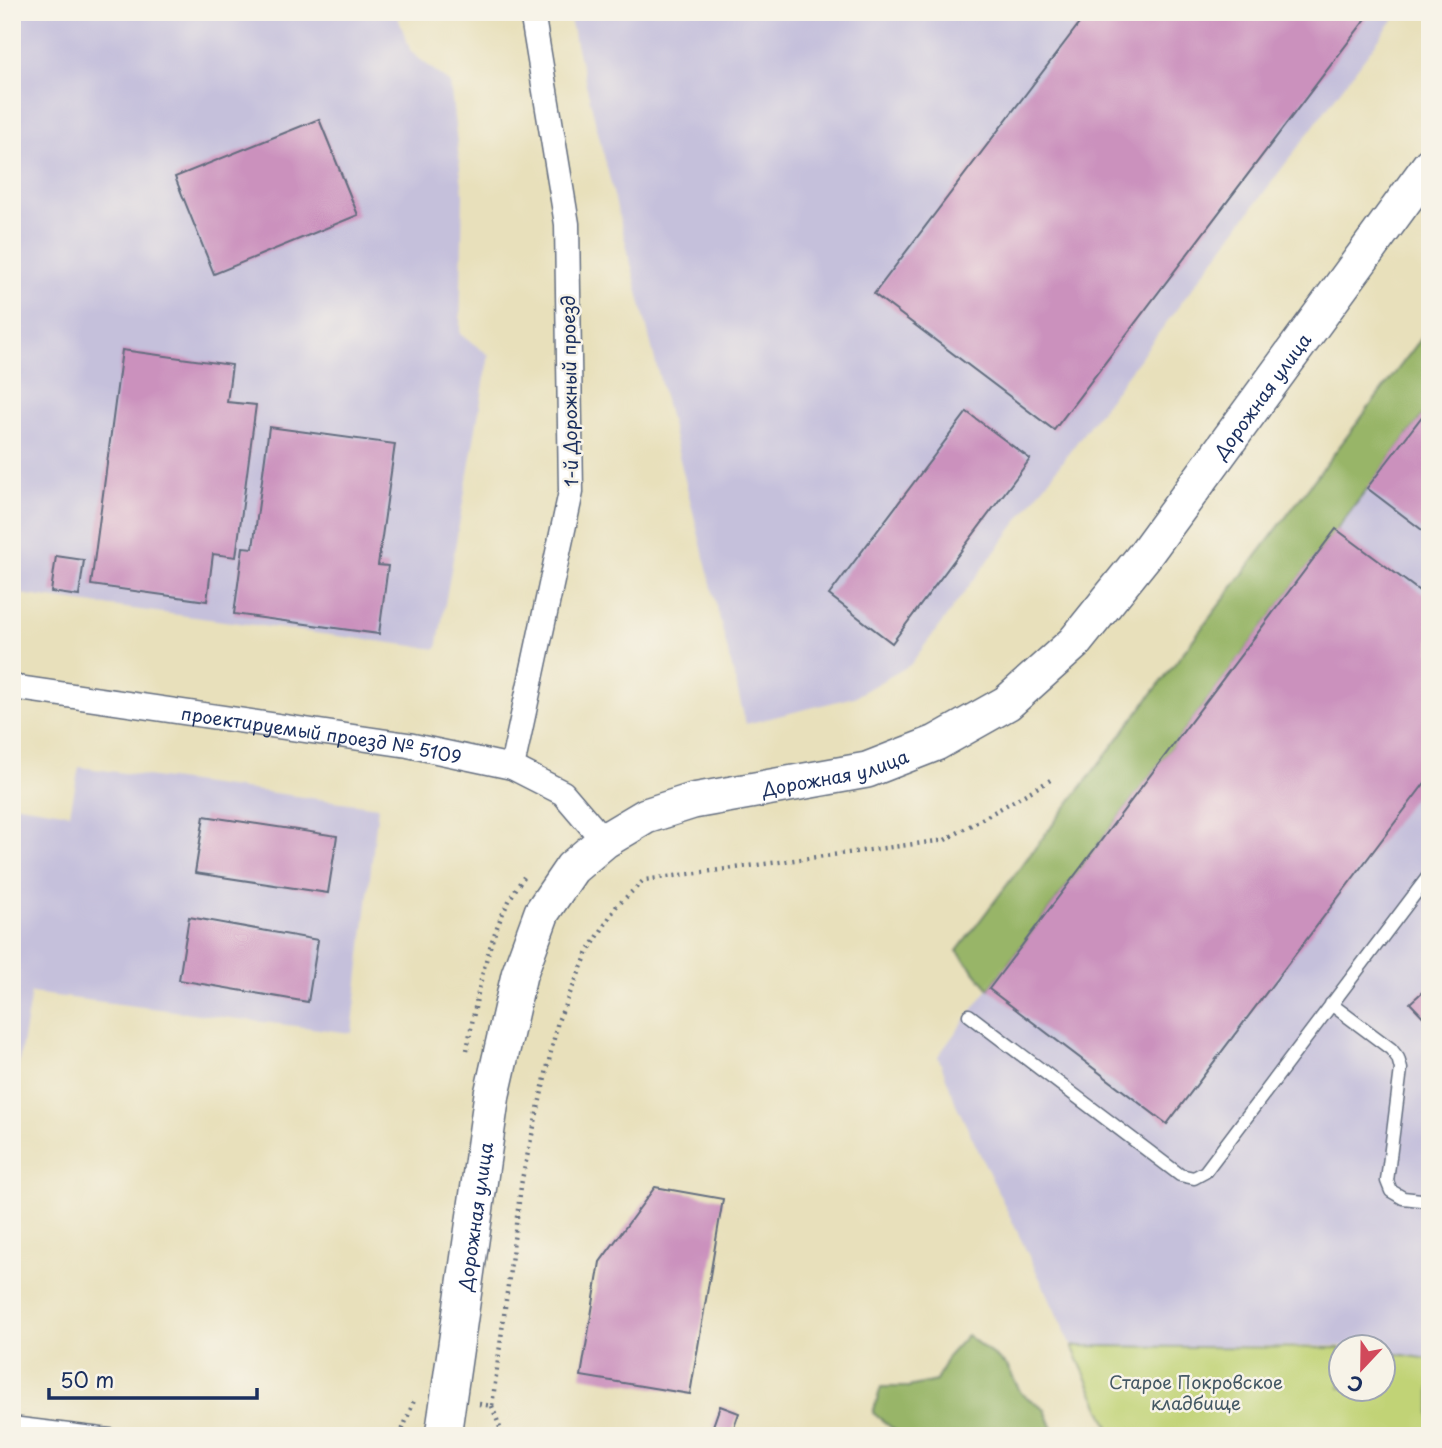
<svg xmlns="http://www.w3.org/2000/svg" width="1442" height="1448" viewBox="0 0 1442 1448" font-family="'Playpen Sans',sans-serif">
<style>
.industrial{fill:#c5c0db}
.green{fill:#c1d376;stroke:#6e816a;stroke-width:2}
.forest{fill:#98b567;stroke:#5a7262;stroke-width:2}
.building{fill:#cb91bd}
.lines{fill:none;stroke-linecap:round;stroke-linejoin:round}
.lane-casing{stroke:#636d7f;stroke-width:15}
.street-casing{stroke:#636d7f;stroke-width:27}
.secondary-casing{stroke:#636d7f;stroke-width:38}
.path{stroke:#636d7f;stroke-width:4.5;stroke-dasharray:2 5;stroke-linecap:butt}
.lane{stroke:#fff;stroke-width:12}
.street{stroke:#fff;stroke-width:24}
.secondary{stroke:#fff;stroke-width:35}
.labels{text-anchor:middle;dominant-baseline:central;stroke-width:5;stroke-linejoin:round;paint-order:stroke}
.street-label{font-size:18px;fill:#1b2f5e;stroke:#f7f3e8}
.park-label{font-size:18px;fill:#445864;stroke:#f7f3e8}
</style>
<rect width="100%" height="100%" fill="#f7f3e8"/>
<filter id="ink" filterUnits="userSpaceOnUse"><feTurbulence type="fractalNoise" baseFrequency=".0143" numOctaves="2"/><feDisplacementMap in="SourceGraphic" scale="14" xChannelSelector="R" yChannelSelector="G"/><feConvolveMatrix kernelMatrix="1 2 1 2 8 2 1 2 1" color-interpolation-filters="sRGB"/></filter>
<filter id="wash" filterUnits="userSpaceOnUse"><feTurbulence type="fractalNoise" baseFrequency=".00686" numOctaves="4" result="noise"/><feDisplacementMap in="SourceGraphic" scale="28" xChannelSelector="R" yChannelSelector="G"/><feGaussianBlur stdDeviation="1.57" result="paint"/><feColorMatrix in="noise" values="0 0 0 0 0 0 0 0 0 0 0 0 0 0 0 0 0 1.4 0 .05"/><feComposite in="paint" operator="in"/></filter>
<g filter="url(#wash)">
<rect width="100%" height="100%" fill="#e8e0bb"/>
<path class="industrial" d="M12,12H396L411,52L450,83L463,194L460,334L489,355L437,649L12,593Z
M568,12H1399L910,665L854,697L746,724Z
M1430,403V1359L1383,1352L1382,1346H1072L956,1104L938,1056L1318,546Z
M79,767L378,807L352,1033L31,993L12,1103V804L70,813Z"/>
<path class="green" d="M1072,1346L1340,1348V1388H1382L1383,1352L1430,1359V1436H1113Z"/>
<path class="forest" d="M1430,327V406L989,989L957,951Z
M967,1335L1007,1366L1021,1393L1045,1410L1056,1436H902L873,1413L881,1387H908L936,1381L948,1356Z"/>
<g id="blocks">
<path class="building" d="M1088,12H1371L1054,430L874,294Z
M319,119L358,215L214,274L175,177Z
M12,315L20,316L14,366H12Z
M122,350L232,365L227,402L256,405L236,557L213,554L207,601L91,585Z
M1430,406V536L1367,488Z
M967,412L1030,459L892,643L829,595Z
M269,427L395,444L378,565L388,566L379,634L234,614L243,547L253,548Z
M1336,529L1430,599V776L1167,1124L989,989Z
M56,556L84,560L79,596L51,592Z
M204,816L337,836L328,893L195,873Z
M189,917L318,940L308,1002L179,980Z
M1430,985V1024L1410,1003Z
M655,1187L723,1199L690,1394L581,1376L600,1262Z
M720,1406L739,1413L732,1433L713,1426Z"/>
</g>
</g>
<g filter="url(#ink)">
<use href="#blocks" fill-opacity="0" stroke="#636d7f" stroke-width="2"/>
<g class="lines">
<defs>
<path id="lane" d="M1331,1004L1391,1049L1398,1058L1401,1069L1387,1181L1391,1191L1403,1198L1430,1201
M969,1015L1180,1175L1194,1178L1205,1172L1430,874
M12,1423L118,1436"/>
<g id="street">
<path id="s1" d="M12,687L408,745L512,767L563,793L604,841"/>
<path d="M512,767L571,492L567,224L532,12"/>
</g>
<g id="secondary">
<path id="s2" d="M443,1436L492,1094L519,975L542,912L572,868L604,841L646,816L693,801L867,770L936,743L1007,703L1074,643L1144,556L1430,165"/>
</g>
</defs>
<use href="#lane" class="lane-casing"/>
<use href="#street" class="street-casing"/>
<use href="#secondary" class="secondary-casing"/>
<path class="path" d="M467,1050C478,992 488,926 524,877
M479,1404L492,1406L522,1179L558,1021L588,952L616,907L644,880L945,840L1054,778
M492,1406L503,1436
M400,1436L415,1398"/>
<use href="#lane" class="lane"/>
<use href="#street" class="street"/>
<use href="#secondary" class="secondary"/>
</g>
</g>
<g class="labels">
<g class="street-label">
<text transform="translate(569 391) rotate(-91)">1-й Дорожный проезд</text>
<text stroke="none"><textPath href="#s2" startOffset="1461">Дорожная улица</textPath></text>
<text stroke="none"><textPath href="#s1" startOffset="313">проектируемый проезд № 5109</textPath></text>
<text stroke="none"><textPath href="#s2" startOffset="873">Дорожная улица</textPath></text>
<text stroke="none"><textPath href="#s2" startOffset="222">Дорожная улица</textPath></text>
</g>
<g class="park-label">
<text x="1196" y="1381">Старое Покровское<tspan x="1196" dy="21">кладбище</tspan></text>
</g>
</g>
<rect width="1442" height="1448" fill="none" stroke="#f7f3e8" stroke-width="42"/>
<g transform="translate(1362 1368) rotate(202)"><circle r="33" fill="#f7f3e8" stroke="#9fa5b1" stroke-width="2"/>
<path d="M0-5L12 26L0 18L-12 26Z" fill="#d1495b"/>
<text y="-10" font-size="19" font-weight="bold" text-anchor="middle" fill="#1b2f5e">С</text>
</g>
<path d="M49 1388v10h208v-10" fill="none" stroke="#1b2f5e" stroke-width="3.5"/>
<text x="60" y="1388" font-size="21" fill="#1b2f5e" stroke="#f7f3e8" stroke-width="5" paint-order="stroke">50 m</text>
</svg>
